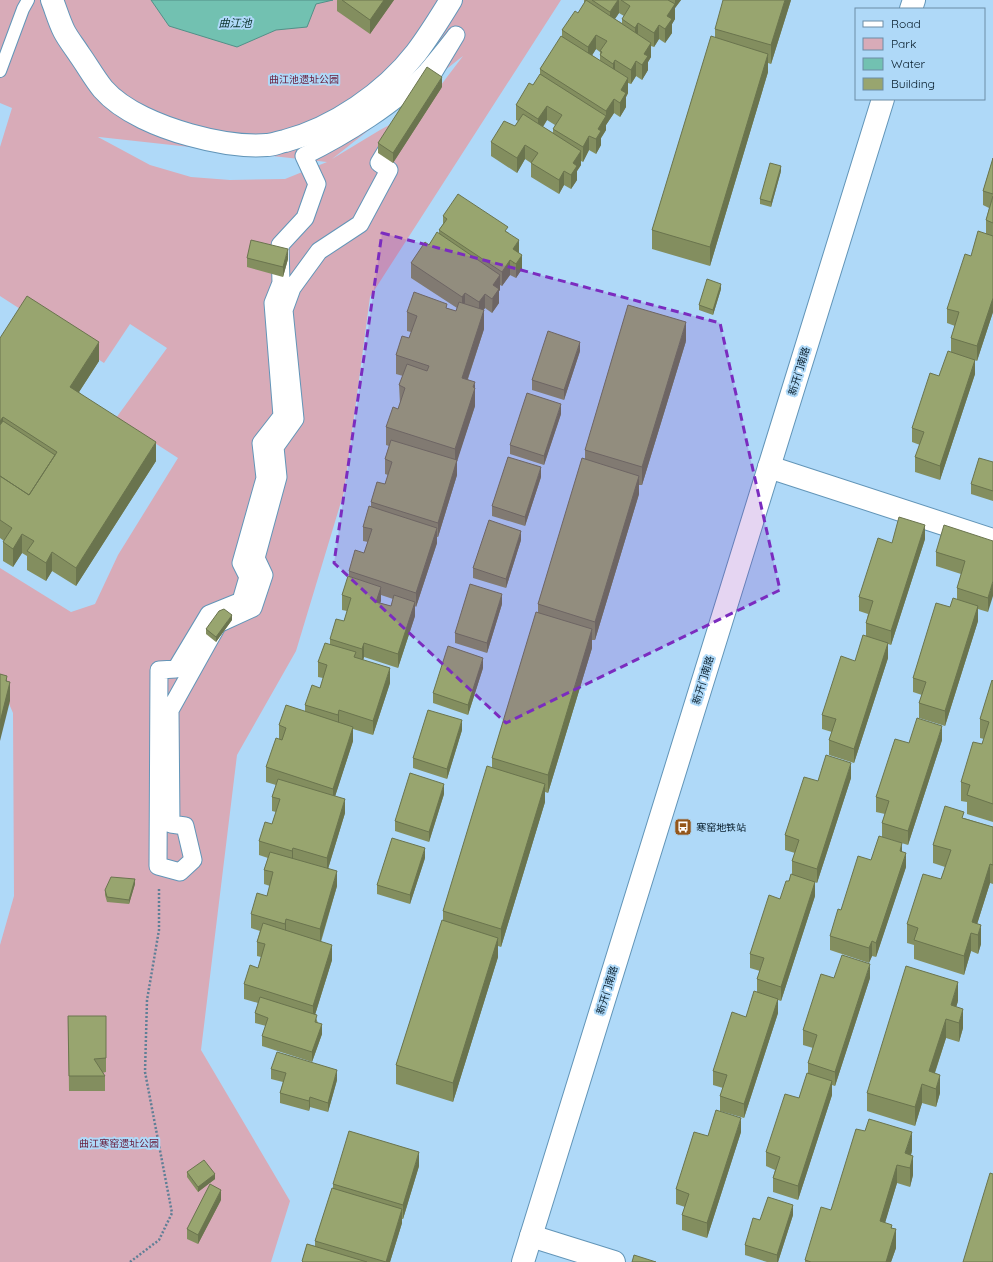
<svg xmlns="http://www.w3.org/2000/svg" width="993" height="1262" viewBox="0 0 993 1262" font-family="Quicksand,'Noto Sans SC',sans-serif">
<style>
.green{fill:#d8abb8;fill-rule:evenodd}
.water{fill:#72c1b1;stroke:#529088}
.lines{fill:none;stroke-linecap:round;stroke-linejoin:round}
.service-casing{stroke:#6295b8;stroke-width:14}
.pedestrian-casing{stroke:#6295b8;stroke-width:19}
.minor-casing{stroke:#6295b8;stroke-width:24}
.tertiary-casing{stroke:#6295b8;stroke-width:24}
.path{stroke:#5f7f96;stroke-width:2.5;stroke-dasharray:2 2;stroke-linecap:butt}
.service{stroke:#fff;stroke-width:12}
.pedestrian{stroke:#fff;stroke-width:17}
.minor{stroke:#fff;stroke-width:22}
.tertiary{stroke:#fff;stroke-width:22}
.wall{fill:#838e5f;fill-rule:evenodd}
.shaded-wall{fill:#6a744e}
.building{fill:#98a56f;stroke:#6a744e}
.marked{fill:#7b2cbf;fill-opacity:0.2;stroke:#7b2cbf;stroke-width:3;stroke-dasharray:8 5;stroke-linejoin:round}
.labels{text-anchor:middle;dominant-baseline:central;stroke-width:4;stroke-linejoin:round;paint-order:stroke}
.park-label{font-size:10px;fill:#671b3a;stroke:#afd9f8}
.street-label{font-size:10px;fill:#071c2a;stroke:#afd9f8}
.poi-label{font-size:10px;fill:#071c2a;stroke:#afd9f8;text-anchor:start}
.water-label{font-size:11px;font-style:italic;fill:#09312a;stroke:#afd9f8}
</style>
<rect width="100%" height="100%" fill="#afd9f8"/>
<path class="green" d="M0,0H561L370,297L344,492L296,651L237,755L201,1050L290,1201L271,1262H0V945L14,896L13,713L0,683V568L71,612L95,604L118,555L178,458L116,418L167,348L130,324L104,363L0,296V147L12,108L0,103ZM463,56L425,106L380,130L332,159ZM98,137H99L327,162L285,179L230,180L191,177L150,165Z"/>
<path class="water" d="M151,0H333L316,4L307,27L276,30L237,47L169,26Z"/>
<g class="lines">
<defs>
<path id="service" d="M0,71L23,9L28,0"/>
<path id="pedestrian" d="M456,35L379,163L389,170L360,224L319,251L292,288L284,310L295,419L275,447L278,477L256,558L264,575L253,608L218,624L170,710L171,824L185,826L193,860L180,872L158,866L159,670L176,669L209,614L241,601L248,577L241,563L265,478L261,443L282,416L273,303L281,283L280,245L305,218L317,184L304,156C345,136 397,104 427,71C437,59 447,47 456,35Z"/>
<path id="minor" d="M52,0C56,10 59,21 64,31C68,39 74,46 79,54C87,65 94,78 103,89C123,112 161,127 190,135C215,142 241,147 267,145C273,145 279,142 285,141C334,128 385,93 416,53C429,36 440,18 451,0
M769,467L993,540
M531,1236L614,1262"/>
<path id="tertiary" d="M911,9L914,0
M523,1262L883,99"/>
</defs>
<use href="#service" class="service-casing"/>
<use href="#pedestrian" class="pedestrian-casing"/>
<use href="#minor" class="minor-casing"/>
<use href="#tertiary" class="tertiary-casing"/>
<path class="path" d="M130,1262L159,1240L172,1213L145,1072L147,1000L159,930V887"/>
<use href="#service" class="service"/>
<use href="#pedestrian" class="pedestrian"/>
<use href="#minor" class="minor"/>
<use href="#tertiary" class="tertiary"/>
</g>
<path class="wall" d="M337,0H394L370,34L337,11Z
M584,0H681L675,8V19L672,24V33L665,43L659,39L654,47L651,46V57L648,62V70L642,80L636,76L631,84L628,83V93L626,97V107L620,117L614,113L606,125V130L601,138V145L596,154L589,150L583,162L581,161V165L577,171V180L571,189L564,185L559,194L531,177V163L525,159L517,173L491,156V142L515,126L518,121L516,120V105L533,85L540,75V69L562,37V30L578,13L584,4ZM619,13L624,16L622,19V23L615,19ZM596,49L600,52V61L592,55ZM547,120L555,125L553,129V133L543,127Z
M791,0L771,64L768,63V72L710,266L652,249V230L715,38V29Z
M442,87L393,163L378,153V143Z
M993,158V312L977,361L975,360V374L940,480L915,472V457L920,445L912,442V428L939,376L951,352V338L955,326L947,323V309L971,256L986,234V220L989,208L983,205V191Z
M781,171L771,207L760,204V199Z
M443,216L508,232L519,253L522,269L516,278L510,275L502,286L500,285V290L499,291V303L492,313L485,308L483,310L484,329L468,379L475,388V406L457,460V475L438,537H437V543L416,607L415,606V616L398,668L364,657L363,660L390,683L373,735L353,729V741L335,796L345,813L328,869L337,886L321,942L332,960L315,1015L322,1034L312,1062L262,1046V1036L266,1026L255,1023V1013L258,1003L244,999V984L258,968L261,957L257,956V942L260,931L251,928V914L267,896L270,886L264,884V870L268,858L259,855V841L272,824L276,812L272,811V797L276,785L266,782V767L279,739V725L305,712V705L320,688L323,678L318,677V662L330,644V639L344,621L347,611L342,610V595L349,576V571L364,553L368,542L363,541V527L371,507V502L385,484L388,475L385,474V459L389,446L386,445V427L398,409L400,404L399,385L403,376L396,374V355L409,338L411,332L407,331V312L447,308L456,311L457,308L411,278V263L439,234V230L443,224ZM381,595L393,599L391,606L380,603Z
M247,258L288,259L283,277L247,267Z
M721,289L713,315L699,310V305Z
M0,338L99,361L79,392L156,461L76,586L52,571L46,581L27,570V556L22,553L13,567L3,561V542L4,541L0,538Z
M686,341L642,485H639V494L595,640H592V648L548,793L545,792V802L501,947L498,946V957L453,1102L396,1084V1065L443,921V911L492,768V758L538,612V604L585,459V450Z
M580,351L564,400L532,390V380Z
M561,414L544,465L510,454V445Z
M993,462V501L971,494V484Z
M541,477L525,526L492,516V506Z
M925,539L891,645L888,644V658L854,763L829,755V740L832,732L822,729V715L855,661L866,636V623L868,614L859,611V597L892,543Z
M521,540L506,588L473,578V568Z
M993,541L988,612L978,609V621L945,726L919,718V703L922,695L913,692V678L957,600V588L961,574L936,566V552Z
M502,604L487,653L455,643V633Z
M232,620L216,642L206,634V629Z
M483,668L468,715L433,703V693Z
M993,681V822L967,814V802L961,801V782L982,744L984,739L980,738V719Z
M462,730L447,779L413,768V758Z
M942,740L908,845L882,837V823L885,814L876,812V797L909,743Z
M851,778L817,883L815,882V896L781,1001L778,1000V1013L744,1118L720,1111V1096L723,1088L713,1085V1071L746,1017L757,992V979L760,971L750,968V954L780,899L792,874V861L795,853L785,850V835L818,781Z
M444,794L429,842L395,831V821Z
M964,818L993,827V884L990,883L977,924L981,944L978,954L971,951L964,975L914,959V945L907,943V924L941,879L945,867L933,863V845Z
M902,852L906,867L876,957L872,956L869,963L830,950V936L841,910L871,860Z
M425,858L410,904L377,894V885Z
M135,884L129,904L107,902L105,895V890Z
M834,978H870L835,1086L832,1085V1095L798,1200L773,1192V1178L775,1170L766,1166V1152L799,1098L808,1073V1063L813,1048L803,1045V1030Z
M958,1001L956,1007L963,1028L959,1042L946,1038L935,1073L940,1093L936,1107L922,1103L915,1126L867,1111V1093Z
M68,1016H106V1072L102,1073L105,1076V1091H69Z
M271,1069L337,1080L328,1112L310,1107L309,1111L280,1103V1093L283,1082L271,1079Z
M741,1132L707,1238L682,1230V1215L685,1207L676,1204V1189L708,1136Z
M912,1151L911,1155L913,1175L910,1187L897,1183L885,1222L896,1248L891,1262H805V1260L831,1210Z
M419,1166L403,1219H402V1223L390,1262H302L307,1244L315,1246V1241L333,1188V1184Z
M187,1172L215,1179L198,1192L187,1177Z
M221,1200L198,1244L187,1239V1229Z
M793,1215L778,1262H767L745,1255V1245L760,1220Z"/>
<path class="shaded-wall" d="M384,0H394L370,34V20Z
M618,0H619V13L610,26V12Z
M675,0H681L675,8Z
M785,0H791L771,64V45Z
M675,4V19L672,24V33L665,43V29L667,16Z
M638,23V37L635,42V28Z
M659,25V39L654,47V33Z
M596,35V49L588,62V47Z
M651,43V57L648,62V70L642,80V65L644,54Z
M768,54V72L710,266V247Z
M615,60V74L613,78V64Z
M636,61V76L631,84V70Z
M442,77V87L393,163V153Z
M628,78V93L626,97V107L620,117V103L621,90Z
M614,99V113L606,125V111Z
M547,106V120L538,134V119Z
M606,116V130L601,138V145L596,154V139L598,129Z
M589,136V150L583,162V147Z
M525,145V159L517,173V158Z
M581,151V165L577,171V180L571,189V175L573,163Z
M781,166V171L771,207V202Z
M564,171V185L559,194V180Z
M519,240V255L513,264V249Z
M288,249V259L283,277V267Z
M522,255V269L516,278V264Z
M510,260V275L502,286V272Z
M500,275V290L499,291V303L492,313L493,285Z
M721,284V289L713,315V310Z
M465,293V308L462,312V297Z
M485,294V308L479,317V302Z
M993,298V312L977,361V346Z
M484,310V329L462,396V378Z
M686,322V341L642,485V467Z
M99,342V361L70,406V387Z
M580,342V351L564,400V390Z
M975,360V374L940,480V466Z
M475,382V406L455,468V449Z
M561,404V414L544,465V456Z
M3,417V436L0,440V421Z
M156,442V461L76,586V568Z
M457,460V475L438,537V523Z
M541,467V477L525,526V517Z
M639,476V494L595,640V622Z
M925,525V539L891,645V631Z
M437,528V543L416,607V593Z
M521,531V540L506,588V579Z
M22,534V553L13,567V549Z
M52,552V571L46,581V563Z
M993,581V596L988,612V598Z
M381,587V601L376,616V602Z
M502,594V604L487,653V643Z
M415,602V616L398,668V654Z
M978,606V621L945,726V711Z
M232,615V620L216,642V637Z
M592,629V648L548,793V775Z
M364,643V657L362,664V649Z
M888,643V658L854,763V749Z
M483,658V668L468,715V705Z
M390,668V683L373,735V721Z
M7,676V692L10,682V701L0,741V722Z
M339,710V724L338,729V715Z
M462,720V730L447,779V769Z
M942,726V740L908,845V831Z
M353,727V741L333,803V789Z
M851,763V778L817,883V869Z
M444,784V794L429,842V832Z
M545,784V802L501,947V929Z
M345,799V813L327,872V858Z
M902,843V858L900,851Z
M293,848V862L292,865V851Z
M425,848V858L410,904V895Z
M906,853V867L876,957V943Z
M990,864V883L974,934L972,922Z
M337,871V886L320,943V929Z
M135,879V884L129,904V900Z
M815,882V896L781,1001V987Z
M286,919V933L285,938V924Z
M981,925V944L978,954V935Z
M971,933V951L964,975V956Z
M498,938V957L453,1102V1083Z
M872,941V956L869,963V948Z
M332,945V960L313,1021V1006Z
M870,964V978L835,1086V1072Z
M958,982V1001L952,1021L951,1005Z
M778,999V1013L744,1118V1104Z
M963,1009V1028L959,1042V1023Z
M946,1019V1038L930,1087L929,1071Z
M322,1024V1034L312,1062V1052Z
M337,1070V1080L328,1112V1103Z
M940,1075V1093L936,1107V1089Z
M832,1081V1095L798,1200V1186Z
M922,1084V1103L915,1126V1107Z
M310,1097V1107L309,1111V1101Z
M741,1118V1132L707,1238V1223Z
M912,1132V1151L907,1167L905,1153Z
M419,1152V1166L403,1219V1205Z
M913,1156V1175L910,1187V1168Z
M897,1165V1183L880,1240V1221Z
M215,1174V1179L198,1192V1187Z
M221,1190V1200L198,1244V1235Z
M793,1205V1215L778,1262H777V1255Z
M402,1209V1223L390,1262H386Z
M892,1225V1240L896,1229V1248L891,1262H886Z"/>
<path class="building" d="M342,0H384L370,20Z
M586,0L651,43L644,54L648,56L642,65L636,61L631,70L615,60L613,64L600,55L602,52L600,51L607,41L596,35L588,47L562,30L575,11L578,13Z
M592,0H618L610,12Z
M621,0H668L675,4L667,16L672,19L665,29L659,25L654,33L638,23L635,28L622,19L630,6Z
M723,0H785L771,45L715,29Z
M561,36L628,78L621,90L626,93L620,103L614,99L606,111L540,69Z
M711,36L768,54L710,247L652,230Z
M427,67L442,77L393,153L378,143Z
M540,74L606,116L598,129L601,131L596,139L589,136L583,147L553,129L562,115L547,106L538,119L516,105L529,83L533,85Z
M523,114L581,151L573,163L577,166L571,175L564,171L559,180L531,163L538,153L525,145L517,158L491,142L504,121L515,126Z
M993,158V194L983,191Z
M770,163L781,166L771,202L760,199Z
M458,194L508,227L505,231L519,240L513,249L522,255L516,264L510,260L502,272L439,230L447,219L443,216Z
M993,196V223L986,220Z
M978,231L993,236V298L977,346L951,338L959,312L947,309L965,254L971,256Z
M437,232L500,275L493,285L499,289L492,299L485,294L479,302L465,293L462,297L411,263L425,242L429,245Z
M251,240L288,249L283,267L247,258Z
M707,279L721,284L713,310L699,305Z
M414,292L447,304L446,308L456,311L459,302L484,310L462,378L475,382L473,387L475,388L455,449L386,427L393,407L398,409L405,388L399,385L407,364L427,371L429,366L396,355L402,336L409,338L417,316L407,312Z
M27,296L99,342L70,387L156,442L76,568L52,552L46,563L27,551L34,541L22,534L13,549L3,542L12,528L0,520V476L29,495L57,452L3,417L0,421V338Z
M628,305L686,322L642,467L585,450Z
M548,331L580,342L564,390L532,380Z
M948,351L975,360L940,466L915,457L924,432L912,428L930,373L939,376Z
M527,393L561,404L544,456L510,445Z
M3,421L55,455L29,495L0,476V425Z
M391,440L457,460L438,523L371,502L377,482L385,484L392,462L385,459Z
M508,457L541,467L525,517L492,506Z
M582,458L639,476L595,622L538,604Z
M979,458L993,462V491L971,484Z
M369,506L437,528L416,593L349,571L355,550L364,553L372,529L363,527Z
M899,517L925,525L891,631L866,623L873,601L859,597L878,538L892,543Z
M489,520L521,531L506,579L473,568Z
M944,525L993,541V581L988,598L957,588L965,561L936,552Z
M348,576L381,587L376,602L391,606L394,595L415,602L398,654L364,643L362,649L330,639L336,619L344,621L351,598L342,595Z
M470,584L502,594L487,643L455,633Z
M953,598L978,606L945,711L919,703L926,682L913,678L936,603L950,607Z
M224,609L232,615L216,637L206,629L219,611Z
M536,612L592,629L548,775L492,758Z
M863,635L888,643L854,749L829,740L836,719L822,715L841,656L855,661Z
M325,643L356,652L354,657L390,668L373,721L339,710L338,715L305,705L312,685L320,688L327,665L318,662Z
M448,646L483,658L468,705L433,693Z
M0,674L7,676L6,681L10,682L0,722Z
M992,680L993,681V804L967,795L970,785L961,782L973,742L982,744L989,722L980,719Z
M286,705L353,727L333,789L266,767L276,738L282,740L286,728L279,725Z
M428,710L462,720L447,769L413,758Z
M917,718L942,726L908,831L882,823L889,801L876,797L895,739L909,743Z
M826,755L851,763L817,869L792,861L799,840L785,835L804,777L818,781Z
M487,766L545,784L501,929L443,911Z
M410,773L444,784L429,832L395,821Z
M278,779L345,799L327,858L293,848L292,851L259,841L265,822L272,824L280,799L272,797Z
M945,806L964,812L962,818L993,827V865L990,864L972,922L981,925L978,935L971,933L964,956L914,940L918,928L907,924L923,874L941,879L951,850L933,845Z
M879,836L902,843L900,851L906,853L876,943L872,941L869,948L830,936L838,909L841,910L858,856L871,860Z
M392,838L425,848L410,895L377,885Z
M270,852L337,871L320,929L286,919L285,924L251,914L257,893L267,896L273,872L264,870Z
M791,874L815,882L781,987L757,979L764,958L750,954L769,895L780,899L786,881H789Z
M111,877L135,879L129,900L107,897L105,890Z
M442,920L498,938L453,1083L396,1065Z
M263,923L332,945L313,1006L244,984L250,965L258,968L265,944L257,942Z
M842,955L870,964L835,1072L808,1063L817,1035L803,1030L821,974L834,978Z
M906,966L958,982L951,1005L963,1009L959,1023L946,1019L929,1071L940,1075L936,1089L922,1084L915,1107L867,1093Z
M754,991L778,999L744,1104L720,1096L727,1075L713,1071L732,1012L746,1017Z
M260,997L317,1015L315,1022L322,1024L312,1052L262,1036L268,1018L255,1013Z
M68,1016H106V1058L94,1059L105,1076H69Z
M277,1052L337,1070L328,1103L310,1097L309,1101L280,1093L286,1073L271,1069Z
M807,1073L832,1081L798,1186L773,1178L780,1157L766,1152L785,1094L799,1098Z
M716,1110L741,1118L707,1223L682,1215L689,1194L676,1189L694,1132L708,1136Z
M869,1119L912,1132L905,1153L913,1156L910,1168L897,1165L880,1221L892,1225L891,1228L896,1229L886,1262H811L805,1260L821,1207L831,1210L856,1129L865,1131Z
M349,1131L419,1152L403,1205L333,1184Z
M204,1160L215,1174L198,1187L187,1172Z
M990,1173L993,1174V1262H963Z
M210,1184L221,1190L198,1235L187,1229Z
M332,1188L402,1209L386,1262L315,1241Z
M768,1197L793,1205L777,1255L745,1245L753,1218L760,1220Z
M307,1244L367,1262H303L302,1261Z
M634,1255L656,1262H632Z"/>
<path class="marked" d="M382,233L720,323L780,590L506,723L334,563Z"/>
<defs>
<symbol id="bus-square" viewBox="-11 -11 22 22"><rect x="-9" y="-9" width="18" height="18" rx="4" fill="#94561a" stroke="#afd9f8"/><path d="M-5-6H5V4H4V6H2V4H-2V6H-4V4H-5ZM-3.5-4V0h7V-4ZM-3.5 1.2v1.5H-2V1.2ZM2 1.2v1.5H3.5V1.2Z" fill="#fff"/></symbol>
</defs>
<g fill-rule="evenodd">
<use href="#bus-square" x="673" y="817" width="20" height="20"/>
</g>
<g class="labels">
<g class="park-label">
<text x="304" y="79">曲江池遗址公园</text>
<text x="119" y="1143">曲江寒窑遗址公园</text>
</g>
<g class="street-label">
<text transform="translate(799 371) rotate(-73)">新开门南路</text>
<text transform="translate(703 680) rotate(-73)">新开门南路</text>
<text transform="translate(607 990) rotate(-73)">新开门南路</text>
</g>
<g class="poi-label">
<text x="696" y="827">寒窑地铁站</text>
</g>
<g class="water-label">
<text x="235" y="23">曲江池</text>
</g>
</g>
<rect x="855" y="8" width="130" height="92" fill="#afd9f8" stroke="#6c8da6"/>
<rect x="863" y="21" width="20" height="6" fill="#ffffff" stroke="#6c8da6"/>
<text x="891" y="28" font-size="12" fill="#071c2a">Road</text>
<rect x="863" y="38" width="20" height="12" fill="#d8abb8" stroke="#6c8da6"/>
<text x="891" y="48" font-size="12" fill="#071c2a">Park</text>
<rect x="863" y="58" width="20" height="12" fill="#72c1b1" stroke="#6c8da6"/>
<text x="891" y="68" font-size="12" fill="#071c2a">Water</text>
<rect x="863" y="78" width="20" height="12" fill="#98a56f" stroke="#6c8da6"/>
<text x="891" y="88" font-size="12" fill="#071c2a">Building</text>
</svg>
